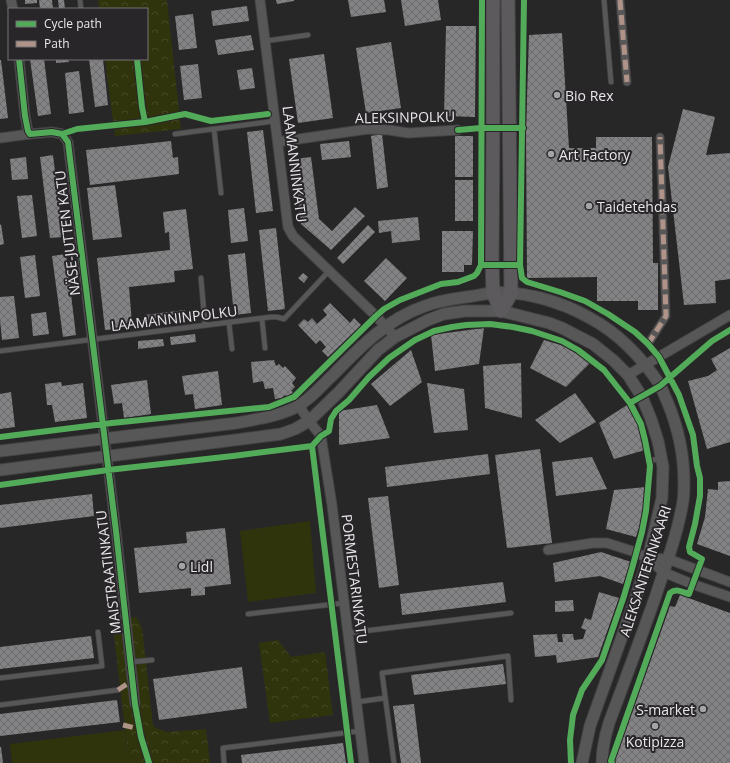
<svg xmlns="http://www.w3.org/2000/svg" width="730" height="763" viewBox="0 0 730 763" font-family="'Open Sans',sans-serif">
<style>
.park{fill:url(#park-crowns)}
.garden{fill:#30340d}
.building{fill:url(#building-cross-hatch)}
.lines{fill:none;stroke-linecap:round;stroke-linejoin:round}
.service-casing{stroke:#444344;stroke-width:6}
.pedestrian-casing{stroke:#444344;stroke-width:9}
.minor-casing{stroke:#444344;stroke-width:11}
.tertiary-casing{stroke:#444344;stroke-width:13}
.secondary-casing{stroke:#444344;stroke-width:15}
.service{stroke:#585758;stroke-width:4.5}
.pedestrian{stroke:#585758;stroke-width:7}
.minor{stroke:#585758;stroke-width:9}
.tertiary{stroke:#585758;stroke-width:11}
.secondary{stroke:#5d5a5e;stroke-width:13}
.quiet{stroke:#af9288;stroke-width:5;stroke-dasharray:10 5;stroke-linecap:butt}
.cycleway-casing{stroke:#292629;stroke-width:8}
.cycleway{stroke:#51ab58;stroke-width:6}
.poi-dot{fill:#a5a4a5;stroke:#292629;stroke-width:1.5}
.labels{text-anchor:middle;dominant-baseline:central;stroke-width:4;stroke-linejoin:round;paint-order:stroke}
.poi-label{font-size:14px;fill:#e9e7e9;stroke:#292629;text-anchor:start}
.street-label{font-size:14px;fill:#e9e7e9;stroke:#292629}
</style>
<defs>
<pattern id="park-crowns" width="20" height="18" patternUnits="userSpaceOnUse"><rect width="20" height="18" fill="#30340d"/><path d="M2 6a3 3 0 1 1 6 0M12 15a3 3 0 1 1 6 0" fill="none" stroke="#444824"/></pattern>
<pattern id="building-cross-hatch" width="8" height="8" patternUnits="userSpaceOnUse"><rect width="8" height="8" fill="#838284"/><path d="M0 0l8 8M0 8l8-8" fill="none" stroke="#6b6a6b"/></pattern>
</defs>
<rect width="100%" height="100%" fill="#282728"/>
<path class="park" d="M98,0H167L181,129L115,136L105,59H147V9H99Z
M136,617L142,628L153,725L156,728L167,732L206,729L210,763H129L113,627L117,619Z
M278,640L291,657L325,652L333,715L270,723L259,643Z"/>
<path class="garden" d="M310,521L316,593L248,602L240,531Z
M125,730L129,763H12L10,744Z"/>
<path class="building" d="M25,0H37V3L25,4Z
M39,0H52L53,9H40Z
M58,0H64L65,9H59Z
M276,0H294V1L277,4Z
M348,0H384L386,12L351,17Z
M401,0H438L441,20L405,26Z
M247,6L249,21L213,26L211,11Z
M193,14L197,48L179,50L175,16Z
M446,26H476L475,117L444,116Z
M562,33L569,148H596V137H652L653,263H658V310H638V301H597V277L527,278L526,130L529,35Z
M251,35L254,50L218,55L215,40Z
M391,42L401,108L366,113L356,48Z
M324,54L333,118L298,123L289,59Z
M30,59H44L51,114L38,116Z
M56,59H68L69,62L56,63Z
M89,59H103L108,105L95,107Z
M0,60H1L8,118L0,119Z
M198,64L202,98L184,100L180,66Z
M252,68L255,88L240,90L237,70Z
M79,71L84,112L69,114L65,73Z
M683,109L715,117L706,155L730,153V279L715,281L716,303L684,305L668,167Z
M263,130L273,211L256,213L247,132Z
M382,134L388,187L377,189L371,136Z
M455,136H473V177H455Z
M171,141L173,158L178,157L179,174L90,185L86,150Z
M349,141L351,157L322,160L320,144Z
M53,155L63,237L50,238L40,157Z
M26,157L28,179L12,180L10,159Z
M311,157L319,219L332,231L355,207L365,216L331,250L301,224L294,159Z
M455,180H473V221H455Z
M115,185L122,237L93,240L87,188Z
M32,195L37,236L22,238L17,196Z
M244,208L248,241L231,243L228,210Z
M186,209L193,269L174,271L175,282L129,287L132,324L118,325V329L105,330L97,258L170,250L169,232L165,233L163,212Z
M418,217L420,240L392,243L391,231L379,233L378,221Z
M1,224L4,244L0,245V225Z
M368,225L375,232L343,264L337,258Z
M276,228L285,309L268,311L259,230Z
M442,231H473L472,265H464V272H442Z
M245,253L251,313L234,315L228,255Z
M66,254L76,335L63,337L52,256Z
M35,255L40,296L25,298L20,257Z
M386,258L407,278L385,301L364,281Z
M303,273L308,277L304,283L298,278Z
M14,296L19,338L2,340L0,320V297Z
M330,303L350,323L354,318L361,325L328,357L322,351L326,347L320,340L316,344L298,325L304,319L308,322L312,318L317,324L327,315L323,310Z
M185,310L186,319L146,324L145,315Z
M46,312L49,334L33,336L31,314Z
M484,328L479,364L435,371L431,335Z
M195,334L196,342L171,345L170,337Z
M163,339L164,346L138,349V341Z
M544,340L567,347L590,363L566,387L530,368Z
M730,348V442L707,449L688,381L708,376L717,370L711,359Z
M411,350L422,382L390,406L371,384Z
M274,360L276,366L279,364L283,368L285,366L296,378L292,383L295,387L291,391L293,392L288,398L285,395L282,398L275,399L273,388L265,389L263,381L253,383L251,362Z
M521,363L522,418L485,408L483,366Z
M218,371L222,405L195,409L193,394L185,395L182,376Z
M147,380L151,414L124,418L122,403L114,404L111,385Z
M61,382L62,386L83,383L87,418L55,422L52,405H47L45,384Z
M427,383L464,389L468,430L434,433Z
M11,392L15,427L0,429V394Z
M575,393L596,422L560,443L535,420Z
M377,405L390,438L339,445V411Z
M627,405L639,427L645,450L614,459L599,423Z
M540,449L552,543L507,548L495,455Z
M488,454L490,474L387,487L385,467Z
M592,457L607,489L556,496L552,462Z
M730,481V556L697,544L705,517L708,489L718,490V482Z
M646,487L644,512L636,537L606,529L614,490Z
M92,494L94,516L0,528V505Z
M388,496L399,585L379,588L368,498Z
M225,528L231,584L205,587V595L191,596V588L139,593L134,548L187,543L186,532Z
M601,552L631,562L623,584L600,576L555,582L553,563Z
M503,582L506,602L402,615L400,594Z
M599,592L619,598L598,657L557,663L556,655L535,657L533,635L557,634L558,642H563L562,634H573L574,640L583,639L586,630L581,628L585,618L591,620Z
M680,595L730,613V763H614L670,606L675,607Z
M573,600L574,611L555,612V601Z
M91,636L94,658L0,669V647Z
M503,664L506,684L414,695L411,675Z
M242,667L247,708L159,720L153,679Z
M117,700L120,722L0,736V714Z
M414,704L421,763H401L393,706Z
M343,743L346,763H242L241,755Z
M0,747H1L3,763H0Z"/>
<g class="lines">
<defs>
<path id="service" d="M80,0L81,9
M604,0L611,82
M265,41L308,35
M214,129L221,193
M175,134L275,121
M201,278L205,325
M262,319L265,348
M229,323L232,349
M0,351L271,317H277L284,319L329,271
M649,461L661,458
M248,614L344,603
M348,633L511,613
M131,662L152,660
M0,678L102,666L98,632
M357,702L385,698
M0,705L118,690
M224,763L223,748L360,731
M394,763L382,673L508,656L511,700"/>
<path id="pedestrian" d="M620,0L627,82
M648,344L666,316L660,137"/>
<path id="minor" d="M11,0L13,9
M260,0L275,121L288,227L293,236L376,316L395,337
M19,59L25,116L28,131L30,134L52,132L62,134L68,142L116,531L135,704
M0,138L30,134
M278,142L368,129L389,130L408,133L458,130
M628,375L730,315
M299,406L309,421L321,436L332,505L364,763
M548,550L593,543H607L632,551L648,558L663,572L692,584L730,597
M648,558L668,559L730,582"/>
<path id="tertiary" d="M0,451L237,423C257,419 280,416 298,406C312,398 322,385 333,375C360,347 387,319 425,306C438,301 452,299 466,297C475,296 483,294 491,293C523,290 562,302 590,318C618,333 642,358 660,385C663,390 664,395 667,401C678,427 684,455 684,483C684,489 684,495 683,501C678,533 666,564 656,595C641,638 625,680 609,723C605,736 602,749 602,763
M0,470L281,434L295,429L309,421L339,392L378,350L395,337L428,320L444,314L465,311H501L549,323L562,328L593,344L613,360L628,375L642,397L651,419L658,441L663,467L662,498L648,558L635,600L590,726L582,763"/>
<path id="secondary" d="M493,0V128L492,261L493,293L501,311
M501,311L511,294L508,0"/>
</defs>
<use href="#service" class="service-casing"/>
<use href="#pedestrian" class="pedestrian-casing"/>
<use href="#minor" class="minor-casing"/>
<use href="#tertiary" class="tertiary-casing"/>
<use href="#secondary" class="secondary-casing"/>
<use href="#service" class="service"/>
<use href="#pedestrian" class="pedestrian"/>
<use href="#minor" class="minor"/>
<use href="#tertiary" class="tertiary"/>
<use href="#secondary" class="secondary"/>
<path class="quiet" d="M620,0L627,82
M648,344L666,316L660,137
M118,690L133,680
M123,725L139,729"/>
<defs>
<path id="cycleway" d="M524,0L520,265L522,278L527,282L560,292L585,301L608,314L635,332L648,344L659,357L679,395L693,435L697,466L700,478V496L695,524L689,547L690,552L702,559L689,594C682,592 676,588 670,593L611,761L612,763
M19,59L25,116L28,131L30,134L52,132L62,134L68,142L116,531L135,704L141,737L149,763
M137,59L142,107L145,122
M458,130L481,128H523
M62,134L77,129L145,122L185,114L211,121L268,114
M481,265L482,0
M630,403L660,386L712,341L730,330
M0,437L112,423L269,407L294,397L376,316L384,309L400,300L441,284L458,282L474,276L477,273L481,265H520
M312,446L351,763
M0,485L108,470L233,456L312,446L321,436L329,431L331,419L336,411L349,400L369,377L389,358L415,340L434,331L452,327L466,325L490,324L513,327L532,331L562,341L578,350L604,370L630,403L641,424L645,440L650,466L646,511L642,532L633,565L624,596L602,660L582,690L573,715L570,740L571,763"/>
</defs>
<use href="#cycleway" class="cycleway-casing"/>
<use href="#cycleway" class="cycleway"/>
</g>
<g class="poi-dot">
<circle cx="557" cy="95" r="4"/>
<circle cx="551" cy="154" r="4"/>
<circle cx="589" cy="206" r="4"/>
<circle cx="182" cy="566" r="4"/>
<circle cx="703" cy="709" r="4"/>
<circle cx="655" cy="726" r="4"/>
</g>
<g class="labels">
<g class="poi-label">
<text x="565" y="95">Bio Rex</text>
<text x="559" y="154">Art Factory</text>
<text x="597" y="206">Taidetehdas</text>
<text x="190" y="566">Lidl</text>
<text x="695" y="709" text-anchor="end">S-market</text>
<text x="655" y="741" text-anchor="middle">Kotipizza</text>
</g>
<g class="street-label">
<text transform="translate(405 117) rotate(-1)">ALEKSINPOLKU</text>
<text transform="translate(295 164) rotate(83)">LAAMANNINKATU</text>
<text transform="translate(67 233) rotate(-97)">NÄSE-JUTTEN KATU</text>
<text transform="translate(174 318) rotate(-7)">LAAMANNINPOLKU</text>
<text transform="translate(645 571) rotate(-72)">ALEKSANTERINKAARI</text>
<text transform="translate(108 572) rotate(-97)">MAISTRAATINKATU</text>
<text transform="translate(355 579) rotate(83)">PORMESTARINKATU</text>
</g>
</g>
<rect x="8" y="8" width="140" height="52" fill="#292629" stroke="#767376"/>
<rect x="16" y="21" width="20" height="6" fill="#51ab58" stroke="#767376"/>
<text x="44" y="28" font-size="12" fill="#e9e7e9">Cycle path</text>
<rect x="16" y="41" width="20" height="6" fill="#af9288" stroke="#767376"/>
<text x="44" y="48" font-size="12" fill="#e9e7e9">Path</text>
</svg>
